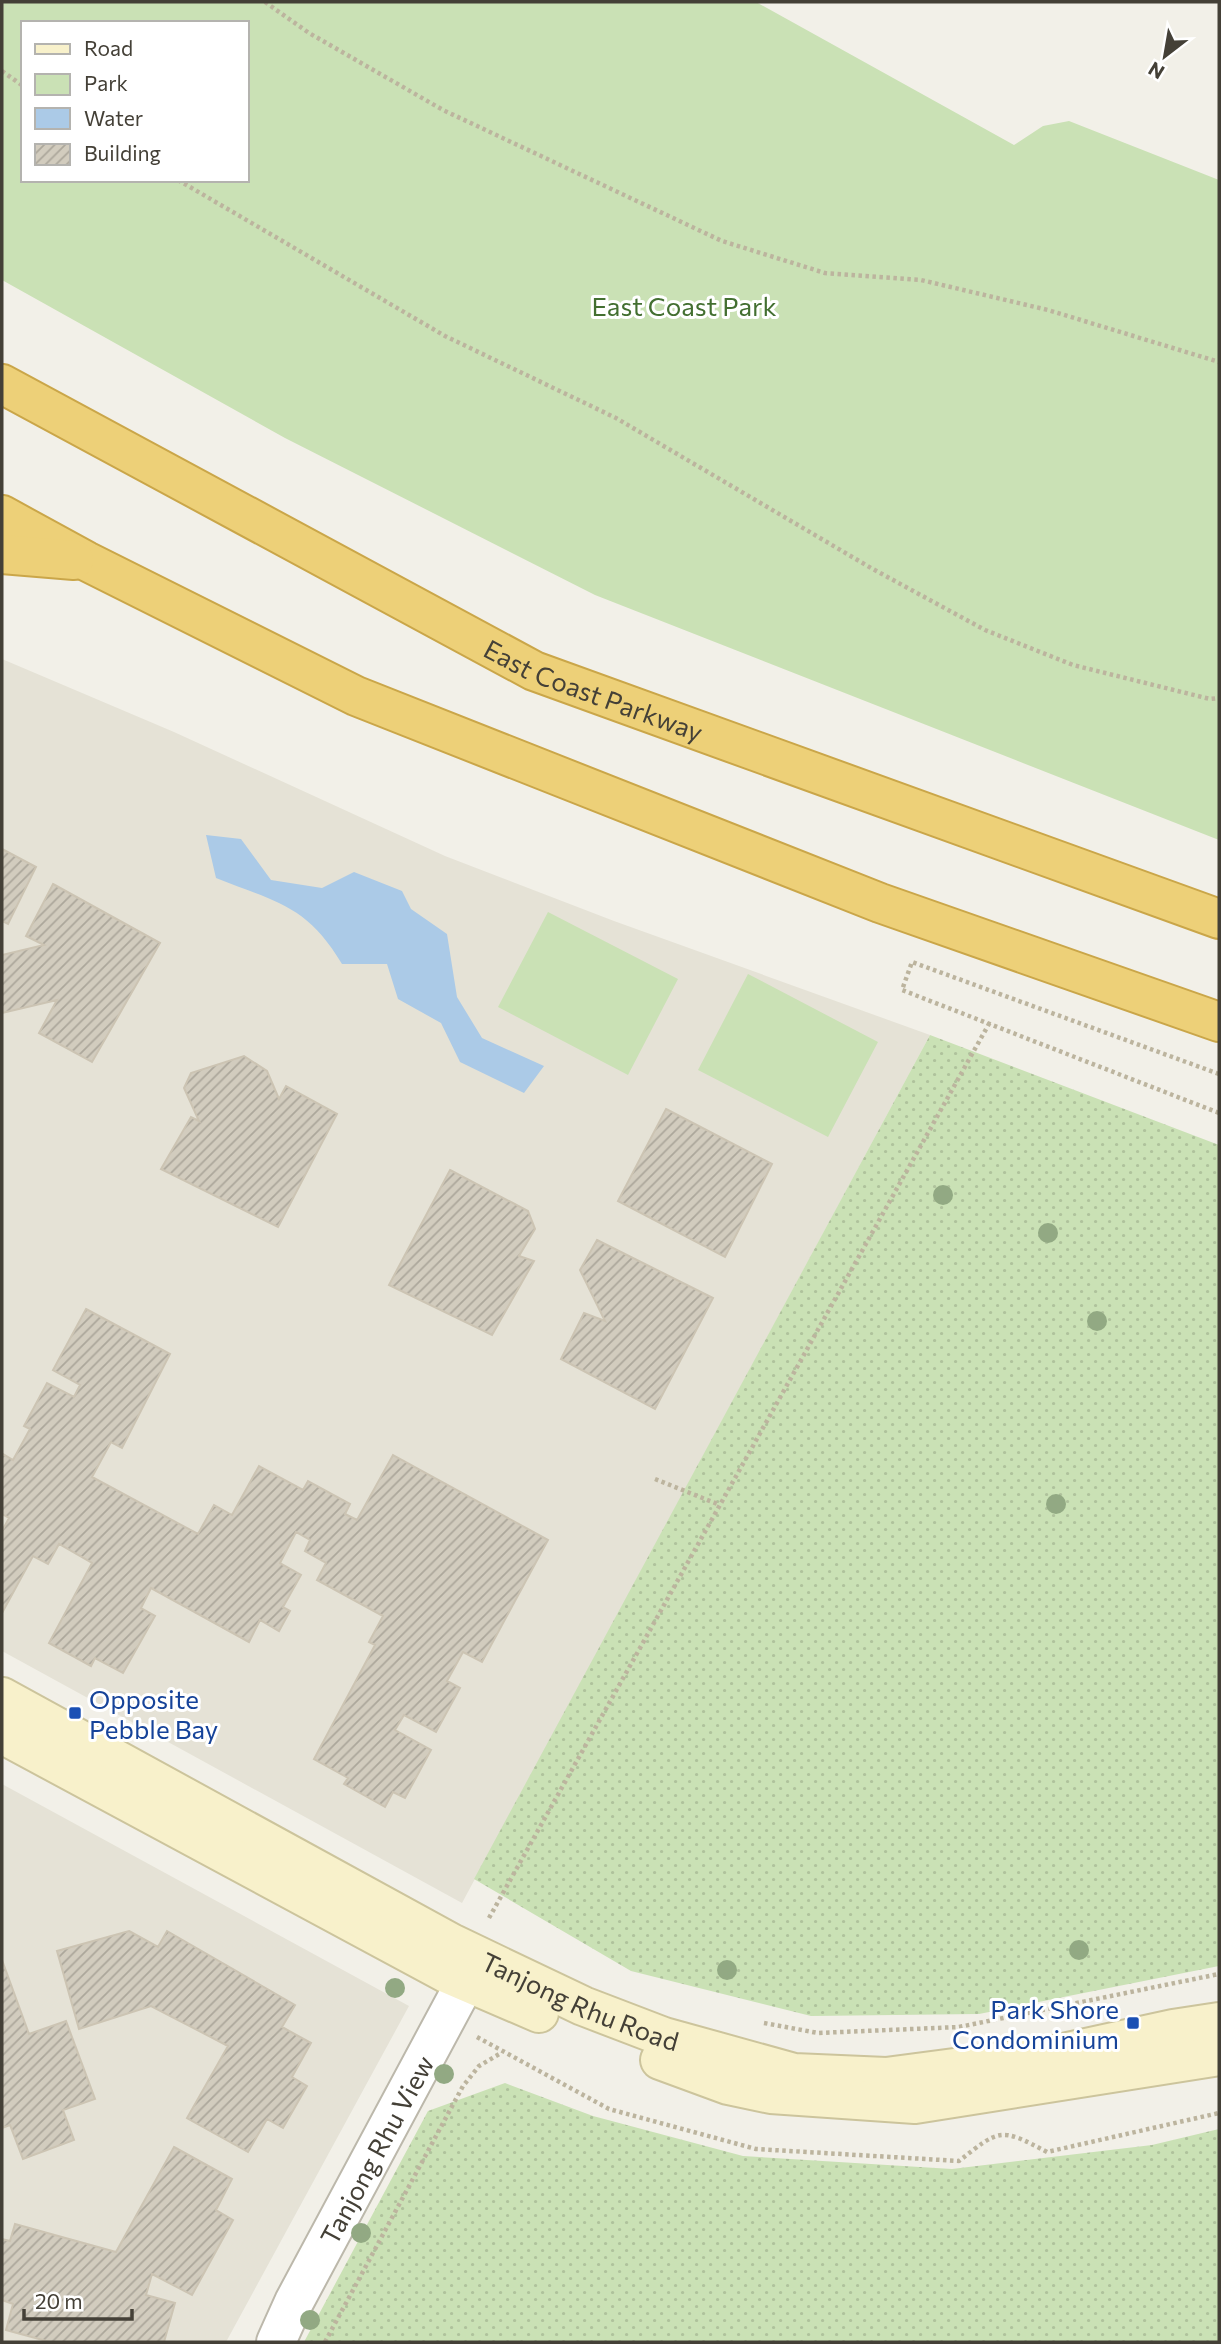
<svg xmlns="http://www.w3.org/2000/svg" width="1221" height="2344" viewBox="0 0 1221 2344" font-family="Commissioner,sans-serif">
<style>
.residential{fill:#e5e2d6}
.grass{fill:url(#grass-dots)}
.park{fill:#cae1b5;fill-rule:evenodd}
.water{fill:#abcae7}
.building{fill:url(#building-hatch);stroke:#ccc4b3;stroke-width:2}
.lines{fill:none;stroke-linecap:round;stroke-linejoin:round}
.street-casing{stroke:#bcb8ab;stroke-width:42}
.secondary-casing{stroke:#ccc49c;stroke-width:42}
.highway-casing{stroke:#caa649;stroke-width:42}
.path{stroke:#bcb49e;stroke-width:4.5;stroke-dasharray:3.5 3.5;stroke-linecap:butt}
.street{stroke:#fff;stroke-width:38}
.secondary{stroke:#f8f1cb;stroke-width:38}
.highway{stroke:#edd078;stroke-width:38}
.tree{fill:#92a983}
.transit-dot{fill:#1a4fb4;stroke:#fff;stroke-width:2.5}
.labels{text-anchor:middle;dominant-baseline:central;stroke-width:6;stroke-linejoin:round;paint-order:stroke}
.park-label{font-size:26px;fill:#436f31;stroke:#fff}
.street-label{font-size:26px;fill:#444037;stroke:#fff}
.transit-label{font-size:26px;fill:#164399;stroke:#fff;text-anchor:start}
</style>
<defs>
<pattern id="grass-dots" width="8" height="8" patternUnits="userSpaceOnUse" patternTransform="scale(1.75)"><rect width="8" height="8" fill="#cae1b5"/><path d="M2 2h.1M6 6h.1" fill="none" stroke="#afc29c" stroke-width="1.8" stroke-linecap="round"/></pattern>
<pattern id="building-hatch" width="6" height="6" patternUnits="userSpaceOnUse" patternTransform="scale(1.75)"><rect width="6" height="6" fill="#d2ccbe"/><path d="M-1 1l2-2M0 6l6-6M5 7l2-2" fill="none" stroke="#aca79b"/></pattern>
</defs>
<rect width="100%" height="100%" fill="#f2f0e8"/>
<path class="residential" d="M2,659L174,732L445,856L614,921L930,1035L462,1903L2,1651Z
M2,1784L409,2006L226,2342H2Z"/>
<path class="grass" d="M930,1035L1219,1145V1966L979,2014L811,2016L631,1971L474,1879Z
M505,2083L593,2116L743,2156L952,2169L1152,2145L1219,2129V2342H304L428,2111Z"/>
<path class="park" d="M2,2H756L1014,145L1043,126L1069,121L1219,180V840L595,595L285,438L2,280ZM23,23H247V180H23Z
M548,912L678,979L628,1075L498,1007Z
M748,974L878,1042L828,1137L698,1070Z"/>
<path class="water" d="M206,835L241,839L271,880L322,888L354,872L402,891L411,909L447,934L457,997L482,1038L544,1066L524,1093L460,1062L441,1023L398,999L387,964H342C307,905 276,902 216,878Z"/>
<path class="building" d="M2,849L36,867L8,924L2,921Z
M53,884L160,943L92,1062L39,1033L57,1000L2,1013V955L44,945L26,936Z
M244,1056L267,1071L279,1099L286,1086L337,1114L278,1227L161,1169L191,1117L199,1121L184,1088L191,1073Z
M666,1109L772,1164L725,1257L618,1201Z
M450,1170L528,1211L535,1229L519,1256L534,1261L492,1335L389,1285Z
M597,1240L713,1298L655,1409L561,1359L584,1313L605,1321L580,1270Z
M86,1309L170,1354L122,1448L111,1442L92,1477L198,1534L214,1505L232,1515L259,1466L303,1490L308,1481L350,1504L345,1514L357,1520L393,1455L548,1540L482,1662L463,1652L447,1681L460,1688L436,1732L404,1715L395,1730L431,1750L405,1798L393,1792L385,1807L344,1784L348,1778L314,1759L375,1645L369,1642L383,1616L317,1580L326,1563L305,1551L310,1540L296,1532L280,1563L301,1575L283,1607L290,1611L279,1631L260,1620L249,1642L151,1588L141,1608L155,1616L123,1673L95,1658L91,1666L49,1643L92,1563L59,1544L48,1564L33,1556L2,1613V1531L9,1518L2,1514V1457L3,1454L13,1460L30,1429L24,1426L47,1383L74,1397L80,1385L53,1370Z
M129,1931L158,1947L167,1931L295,2005L282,2027L311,2043L292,2077L307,2086L283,2128L267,2119L248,2152L187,2118L228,2046L151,2006L79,2029L57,1951Z
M2,1960L29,2034L66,2021L95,2099L63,2110L74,2140L23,2159L10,2125L2,2128Z
M174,2147L232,2179L216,2210L233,2220L192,2295L152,2274L146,2295L175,2303L164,2342H50L6,2330L13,2304L2,2300V2239L10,2241L15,2224L116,2252Z"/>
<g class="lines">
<defs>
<g id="street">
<path id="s1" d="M276,2342L294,2302L479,1957"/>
</g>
<g id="secondary">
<path id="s2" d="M2,1697L451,1943L583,2006L664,2037L794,2073L886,2077L1054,2055L1173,2029L1219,2022"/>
<path d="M2,1734L446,1973L539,2013"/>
<path d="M660,2060L728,2085L771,2094L915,2104L1219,2056"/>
</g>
<g id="highway">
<path id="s3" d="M2,384L534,671L1219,919"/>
<path d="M2,515L86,561L356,696L880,903L1219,1022"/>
<path d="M2,554L74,560"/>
</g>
</defs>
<use href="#street" class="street-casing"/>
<use href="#secondary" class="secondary-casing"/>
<use href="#highway" class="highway-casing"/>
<path class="path" d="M265,2L309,33L443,110L722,241L825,273L921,280L1048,310L1219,362
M2,71L23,86
M178,180L445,336L616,418L871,568L985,630L1073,665L1210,699L1219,698
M1219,1074L912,962L902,990L1219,1113
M655,1479L720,1505
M489,1918L990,1022
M764,2023L818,2033L959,2027L1219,1974
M477,2037L609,2109L756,2149L959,2161C1000,2129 1000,2127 1047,2152L1219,2113
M325,2342L463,2086L479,2066L501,2053"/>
<use href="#street" class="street"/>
<use href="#secondary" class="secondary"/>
<use href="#highway" class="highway"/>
</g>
<g class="tree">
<circle cx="943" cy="1195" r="10"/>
<circle cx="1048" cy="1233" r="10"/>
<circle cx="1097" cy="1321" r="10"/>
<circle cx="1056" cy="1504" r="10"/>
<circle cx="1079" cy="1950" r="10"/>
<circle cx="727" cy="1970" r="10"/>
<circle cx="395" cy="1988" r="10"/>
<circle cx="444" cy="2074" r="10"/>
<circle cx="361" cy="2233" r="10"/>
<circle cx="310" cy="2320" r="10"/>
</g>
<g class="transit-dot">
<rect x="68" y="1706" width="14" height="14" rx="3.5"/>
<rect x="1126" y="2016" width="14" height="14" rx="3.5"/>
</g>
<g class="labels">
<g class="park-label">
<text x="684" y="305">East Coast Park</text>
</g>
<g class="street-label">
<text stroke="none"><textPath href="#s3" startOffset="667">East Coast Parkway</textPath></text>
<text stroke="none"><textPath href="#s2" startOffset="654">Tanjong Rhu Road</textPath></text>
<text stroke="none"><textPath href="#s1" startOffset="217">Tanjong Rhu View</textPath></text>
</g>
<g class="transit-label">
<text x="89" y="1698">Opposite<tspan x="89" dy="30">Pebble Bay</tspan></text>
<text x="1119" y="2008" text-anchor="end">Park Shore<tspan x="1119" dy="30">Condominium</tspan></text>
</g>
</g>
<rect width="1221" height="2344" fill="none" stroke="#444037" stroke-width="7"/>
<rect x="21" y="21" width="228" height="161" fill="#ffffff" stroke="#b4b3af" stroke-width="2"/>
<rect x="35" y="44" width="35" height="10" fill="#f8f1cb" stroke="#b4b3af" stroke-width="2"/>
<text x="84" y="56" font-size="21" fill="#444037">Road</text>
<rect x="35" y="74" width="35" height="21" fill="#cae1b5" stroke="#b4b3af" stroke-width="2"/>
<text x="84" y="91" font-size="21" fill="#444037">Park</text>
<rect x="35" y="108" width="35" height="21" fill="#abcae7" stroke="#b4b3af" stroke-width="2"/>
<text x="84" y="126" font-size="21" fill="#444037">Water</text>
<rect x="35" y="144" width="35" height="21" fill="url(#building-hatch)" stroke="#b4b3af" stroke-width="2"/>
<text x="84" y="161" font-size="21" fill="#444037">Building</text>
<g transform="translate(1165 56) rotate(211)" stroke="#ffffff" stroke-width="5" paint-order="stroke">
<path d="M0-5L12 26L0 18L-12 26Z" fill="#444037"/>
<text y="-10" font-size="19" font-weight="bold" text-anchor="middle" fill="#444037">N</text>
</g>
<path d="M24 2309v10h108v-10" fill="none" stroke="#444037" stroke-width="3.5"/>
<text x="35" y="2309" font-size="21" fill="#444037" stroke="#ffffff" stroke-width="5" paint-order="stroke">20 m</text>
</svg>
